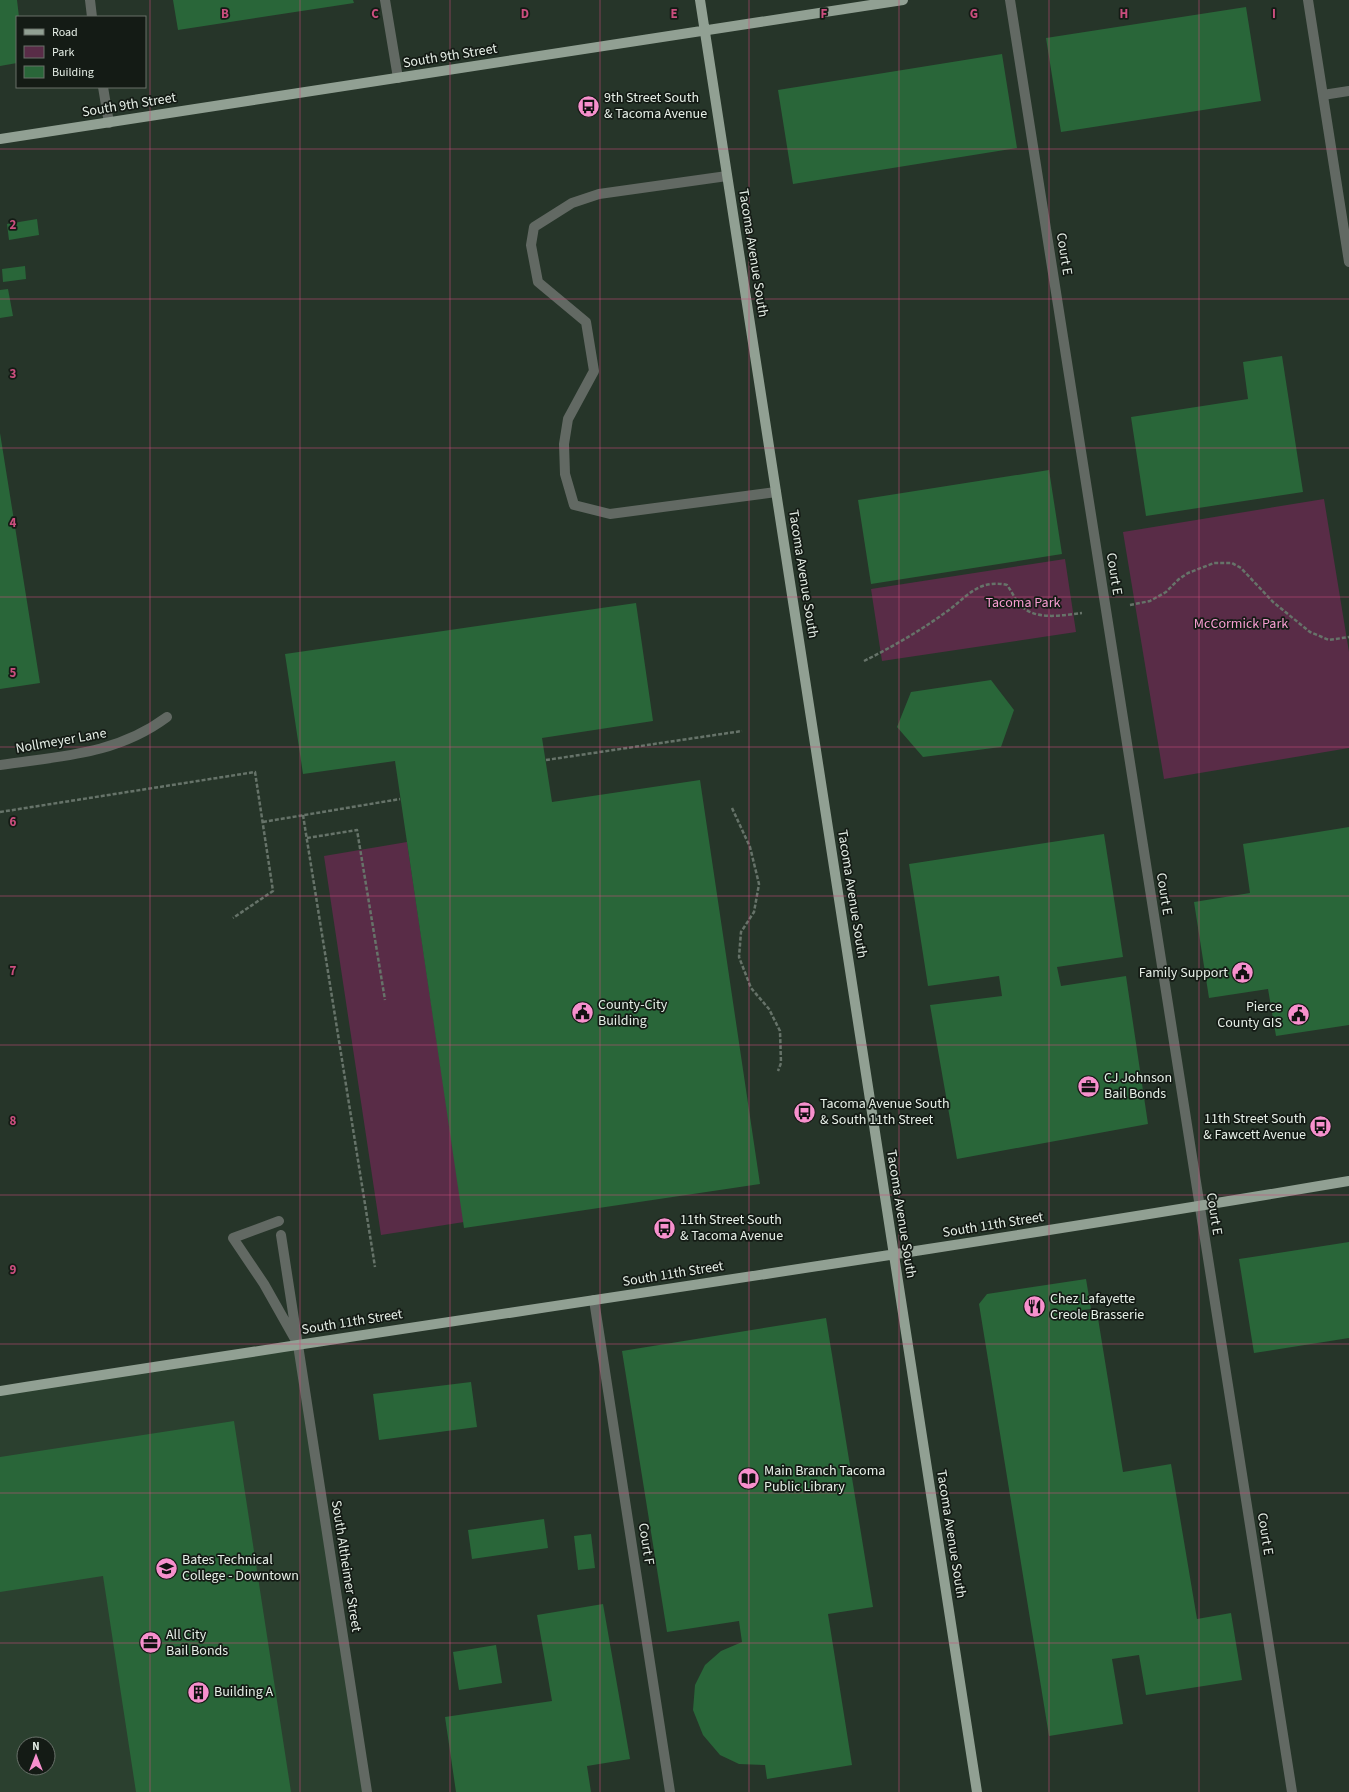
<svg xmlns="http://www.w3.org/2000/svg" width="1349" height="1792" viewBox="0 0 1349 1792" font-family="'Source Sans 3',sans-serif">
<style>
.built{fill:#2b402f;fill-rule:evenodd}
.green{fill:#592c47}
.building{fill:#296639}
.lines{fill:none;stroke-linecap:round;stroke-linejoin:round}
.path{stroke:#667369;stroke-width:2.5;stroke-dasharray:4 2;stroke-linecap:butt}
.minor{stroke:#626963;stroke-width:10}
.major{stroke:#91a093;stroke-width:10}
.grid{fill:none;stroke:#cb4e7e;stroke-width:1;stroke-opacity:0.55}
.labels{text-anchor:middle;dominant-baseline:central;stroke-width:3.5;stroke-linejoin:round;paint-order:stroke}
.street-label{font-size:14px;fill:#e6efe7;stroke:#141b15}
.poi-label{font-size:14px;fill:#e6efe7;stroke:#141b15;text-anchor:start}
.park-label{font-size:14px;fill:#f79dd1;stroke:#141b15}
.grid-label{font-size:13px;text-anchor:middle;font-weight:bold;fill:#cb4e7e;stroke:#141b15;stroke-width:3.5;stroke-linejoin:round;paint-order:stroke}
</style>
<rect width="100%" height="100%" fill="#263529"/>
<path class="built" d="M298,1344L367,1792H0V1391ZM24,1744H48V1768H24Z"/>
<path class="green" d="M1324,499L1349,652V748L1164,779L1123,532Z
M1065,559L1076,632L882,661L871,589Z
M407,842L464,1222L381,1235L324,856Z"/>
<path class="building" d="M0,0H17L19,17H17V63L0,66Z
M173,0H353L354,3L178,30Z
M1246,7L1261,101L1061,132L1046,38Z
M1002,54L1017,148L793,184L778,90Z
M37,219L39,235L9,240L7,224Z
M25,266L26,279L3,282L2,269Z
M8,289L13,316L0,318V290Z
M1282,356L1303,492L1146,516L1131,417L1248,399L1243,362Z
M0,433L40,683L0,689Z
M1049,470L1062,554L871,584L858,500Z
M636,603L653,721L542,738L552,802L700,780L760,1184L464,1228L395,761L303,774L285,654Z
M991,680L1014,710L1001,747L923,757L897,727L911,692Z
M1349,827V1025L1276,1036L1268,989L1209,998L1194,902L1250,893L1243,844Z
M1104,834L1123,957L1057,967L1061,986L1126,976L1148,1124L957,1159L930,1005L1002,996L999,976L928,986L909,864Z
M724,1215V1221L711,1223L710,1218Z
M1349,1242V1338L1254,1353L1239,1259Z
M1086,1279L1091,1309L1082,1310V1314L1097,1312L1123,1472L1171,1464L1197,1619L1231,1613L1242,1680L1146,1695L1139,1655L1112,1659L1123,1724L1049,1736L979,1304L987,1294Z
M826,1318L873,1607L828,1614L852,1765L767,1779L765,1765L739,1764L720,1755L703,1735L693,1710L695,1685L705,1665L721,1651L742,1642L739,1621L667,1632L622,1351Z
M471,1382L477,1427L379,1440L373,1394Z
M234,1421L291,1792H136L103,1576L0,1592V1457Z
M544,1519L548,1548L472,1559L468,1530Z
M591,1534L595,1568L578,1570L574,1536Z
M603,1604L630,1759L587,1766L591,1792H456L445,1717L552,1701L537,1615Z
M496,1645L502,1683L459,1690L453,1652Z"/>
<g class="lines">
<path class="path" d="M1130,605L1150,601L1166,592L1179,579L1188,573L1214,563H1232L1241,568L1273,602L1310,632L1329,640L1349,637
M864,661C892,647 920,631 946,612C958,604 967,593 980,587C989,583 998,583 1007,585C1012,592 1016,601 1021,606C1037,621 1063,615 1082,613
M546,760L742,731
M732,808L750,847L759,884L754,912L741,932L739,957L751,988L769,1009L780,1031L781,1063L778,1071
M0,812L255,772L273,891L233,918
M303,815L375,1267
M263,822L400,799
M307,838L357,830L385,1000"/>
<path class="minor" d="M90,0L92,17
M385,0L398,78
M1010,0L1292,1792
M1308,0L1349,262
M103,87L109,123
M1323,95L1349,91
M727,176L599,194L572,203L534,227L531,245L538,282L586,322L594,371L568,419L564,444L565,474L574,505L610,514L776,492
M0,765C60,756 116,755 167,717
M279,1221L233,1238L264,1284L295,1339
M281,1235L367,1792
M594,1300L670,1792"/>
<path class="major" d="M700,0L977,1792
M0,139L903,0
M0,1391C450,1320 900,1257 1349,1181"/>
</g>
<path class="grid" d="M150,0V1792M300,0V1792M450,0V1792M600,0V1792M749,0V1792M899,0V1792M1049,0V1792M1199,0V1792M0,149H1349M0,299H1349M0,448H1349M0,597H1349M0,747H1349M0,896H1349M0,1045H1349M0,1195H1349M0,1344H1349M0,1493H1349M0,1643H1349"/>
<defs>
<symbol id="bus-disc" viewBox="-11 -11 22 22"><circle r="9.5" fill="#f790cd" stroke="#141b15"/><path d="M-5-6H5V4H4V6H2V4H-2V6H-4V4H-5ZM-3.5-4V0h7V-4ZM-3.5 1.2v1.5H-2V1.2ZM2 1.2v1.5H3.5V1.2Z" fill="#111"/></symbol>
<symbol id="civic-disc" viewBox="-11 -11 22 22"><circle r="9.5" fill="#f790cd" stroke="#141b15"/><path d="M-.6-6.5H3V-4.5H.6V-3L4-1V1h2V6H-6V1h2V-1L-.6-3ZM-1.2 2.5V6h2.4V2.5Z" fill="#111"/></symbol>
<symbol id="office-disc" viewBox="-11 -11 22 22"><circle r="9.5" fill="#f790cd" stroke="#141b15"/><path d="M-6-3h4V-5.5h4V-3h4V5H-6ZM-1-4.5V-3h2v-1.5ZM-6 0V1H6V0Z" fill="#111"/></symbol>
<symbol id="restaurant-disc" viewBox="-11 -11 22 22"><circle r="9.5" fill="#f790cd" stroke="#141b15"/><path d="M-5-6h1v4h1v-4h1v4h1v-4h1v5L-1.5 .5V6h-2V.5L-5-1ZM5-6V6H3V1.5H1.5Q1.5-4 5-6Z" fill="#111"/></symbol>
<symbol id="library-disc" viewBox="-11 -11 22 22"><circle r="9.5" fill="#f790cd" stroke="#141b15"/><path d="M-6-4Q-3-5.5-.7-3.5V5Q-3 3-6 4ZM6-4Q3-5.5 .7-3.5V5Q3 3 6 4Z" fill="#111"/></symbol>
<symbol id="university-disc" viewBox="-11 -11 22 22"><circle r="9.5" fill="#f790cd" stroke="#141b15"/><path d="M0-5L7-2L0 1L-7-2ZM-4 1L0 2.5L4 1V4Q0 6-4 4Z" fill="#111"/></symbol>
<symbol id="building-disc" viewBox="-11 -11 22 22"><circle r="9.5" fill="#f790cd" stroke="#141b15"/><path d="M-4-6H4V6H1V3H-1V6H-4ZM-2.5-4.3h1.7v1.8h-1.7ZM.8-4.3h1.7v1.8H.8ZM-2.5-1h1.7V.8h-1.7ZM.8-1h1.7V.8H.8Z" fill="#111"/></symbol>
</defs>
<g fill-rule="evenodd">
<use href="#bus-disc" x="576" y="94" width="25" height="25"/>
<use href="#civic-disc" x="1230" y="960" width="25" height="25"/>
<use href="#civic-disc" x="570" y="1000" width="25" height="25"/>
<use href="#civic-disc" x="1286" y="1002" width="25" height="25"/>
<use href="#office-disc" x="1076" y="1074" width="25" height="25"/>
<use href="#bus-disc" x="792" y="1100" width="25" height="25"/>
<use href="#bus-disc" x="1308" y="1114" width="25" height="25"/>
<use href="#bus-disc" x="652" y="1216" width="25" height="25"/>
<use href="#restaurant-disc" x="1022" y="1294" width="25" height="25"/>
<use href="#library-disc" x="736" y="1466" width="25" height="25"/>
<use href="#university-disc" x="154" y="1556" width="25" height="25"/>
<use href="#office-disc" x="138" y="1630" width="25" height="25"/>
<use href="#building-disc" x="186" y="1680" width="25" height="25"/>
</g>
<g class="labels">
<g class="street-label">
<text transform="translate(450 56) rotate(-9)">South 9th Street</text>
<text transform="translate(129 105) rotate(-9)">South 9th Street</text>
<text transform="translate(753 253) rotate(81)">Tacoma Avenue South</text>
<text transform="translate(1064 254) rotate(81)">Court E</text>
<text transform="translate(803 574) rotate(81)">Tacoma Avenue South</text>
<text transform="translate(1114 574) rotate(81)">Court E</text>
<text transform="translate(61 741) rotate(-10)">Nollmeyer Lane</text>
<text transform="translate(852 894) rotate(81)">Tacoma Avenue South</text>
<text transform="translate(1164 894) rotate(81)">Court E</text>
<text transform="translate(901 1214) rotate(81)">Tacoma Avenue South</text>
<text transform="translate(1214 1214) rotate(81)">Court E</text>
<text transform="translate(993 1225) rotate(-9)">South 11th Street</text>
<text transform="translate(673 1274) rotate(-9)">South 11th Street</text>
<text transform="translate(352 1322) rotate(-9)">South 11th Street</text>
<text transform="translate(951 1534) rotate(81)">Tacoma Avenue South</text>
<text transform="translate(1265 1534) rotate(81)">Court E</text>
<text transform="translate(646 1544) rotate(81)">Court F</text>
<text transform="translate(346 1566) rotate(81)">South Altheimer Street</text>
</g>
<g class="poi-label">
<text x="604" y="98">9th Street South<tspan x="604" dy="16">&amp; Tacoma Avenue</tspan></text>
<text x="1228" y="973" text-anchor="end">Family Support</text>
<text x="598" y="1005">County-City<tspan x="598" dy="16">Building</tspan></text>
<text x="1282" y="1007" text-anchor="end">Pierce<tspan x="1282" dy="16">County GIS</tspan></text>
<text x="1104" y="1078">CJ Johnson<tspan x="1104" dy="16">Bail Bonds</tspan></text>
<text x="820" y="1104">Tacoma Avenue South<tspan x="820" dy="16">&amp; South 11th Street</tspan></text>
<text x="1306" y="1119" text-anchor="end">11th Street South<tspan x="1306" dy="16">&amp; Fawcett Avenue</tspan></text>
<text x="680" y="1220">11th Street South<tspan x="680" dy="16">&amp; Tacoma Avenue</tspan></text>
<text x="1050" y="1299">Chez Lafayette<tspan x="1050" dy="16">Creole Brasserie</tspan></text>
<text x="764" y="1471">Main Branch Tacoma<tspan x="764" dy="16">Public Library</tspan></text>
<text x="182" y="1560">Bates Technical<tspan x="182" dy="16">College - Downtown</tspan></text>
<text x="166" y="1635">All City<tspan x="166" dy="16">Bail Bonds</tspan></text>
<text x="214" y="1692">Building A</text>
</g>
<g class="park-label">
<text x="1023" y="603">Tacoma Park</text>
<text x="1241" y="624">McCormick Park</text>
</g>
</g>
<g class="grid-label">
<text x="225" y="18">B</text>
<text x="375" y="18">C</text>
<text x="525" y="18">D</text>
<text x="674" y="18">E</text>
<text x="824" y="18">F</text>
<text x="974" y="18">G</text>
<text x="1124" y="18">H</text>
<text x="1274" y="18">I</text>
<text x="13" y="229">2</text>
<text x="13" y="378">3</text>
<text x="13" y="527">4</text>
<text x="13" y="677">5</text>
<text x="13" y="826">6</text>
<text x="13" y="975">7</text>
<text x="13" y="1125">8</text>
<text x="13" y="1274">9</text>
</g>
<rect x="16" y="16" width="130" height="72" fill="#141b15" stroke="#687069"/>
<rect x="24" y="29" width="20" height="6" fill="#91a093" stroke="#687069"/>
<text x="52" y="36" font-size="12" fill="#e6efe7">Road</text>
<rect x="24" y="46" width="20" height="12" fill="#592c47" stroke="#687069"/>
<text x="52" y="56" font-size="12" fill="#e6efe7">Park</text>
<rect x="24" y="66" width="20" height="12" fill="#296639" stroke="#687069"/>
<text x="52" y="76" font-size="12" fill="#e6efe7">Building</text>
<g transform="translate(36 1756)"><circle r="19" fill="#141b15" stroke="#687069"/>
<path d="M0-3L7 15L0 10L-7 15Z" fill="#f790cd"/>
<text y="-6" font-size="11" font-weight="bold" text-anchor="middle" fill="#e6efe7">N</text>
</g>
</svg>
